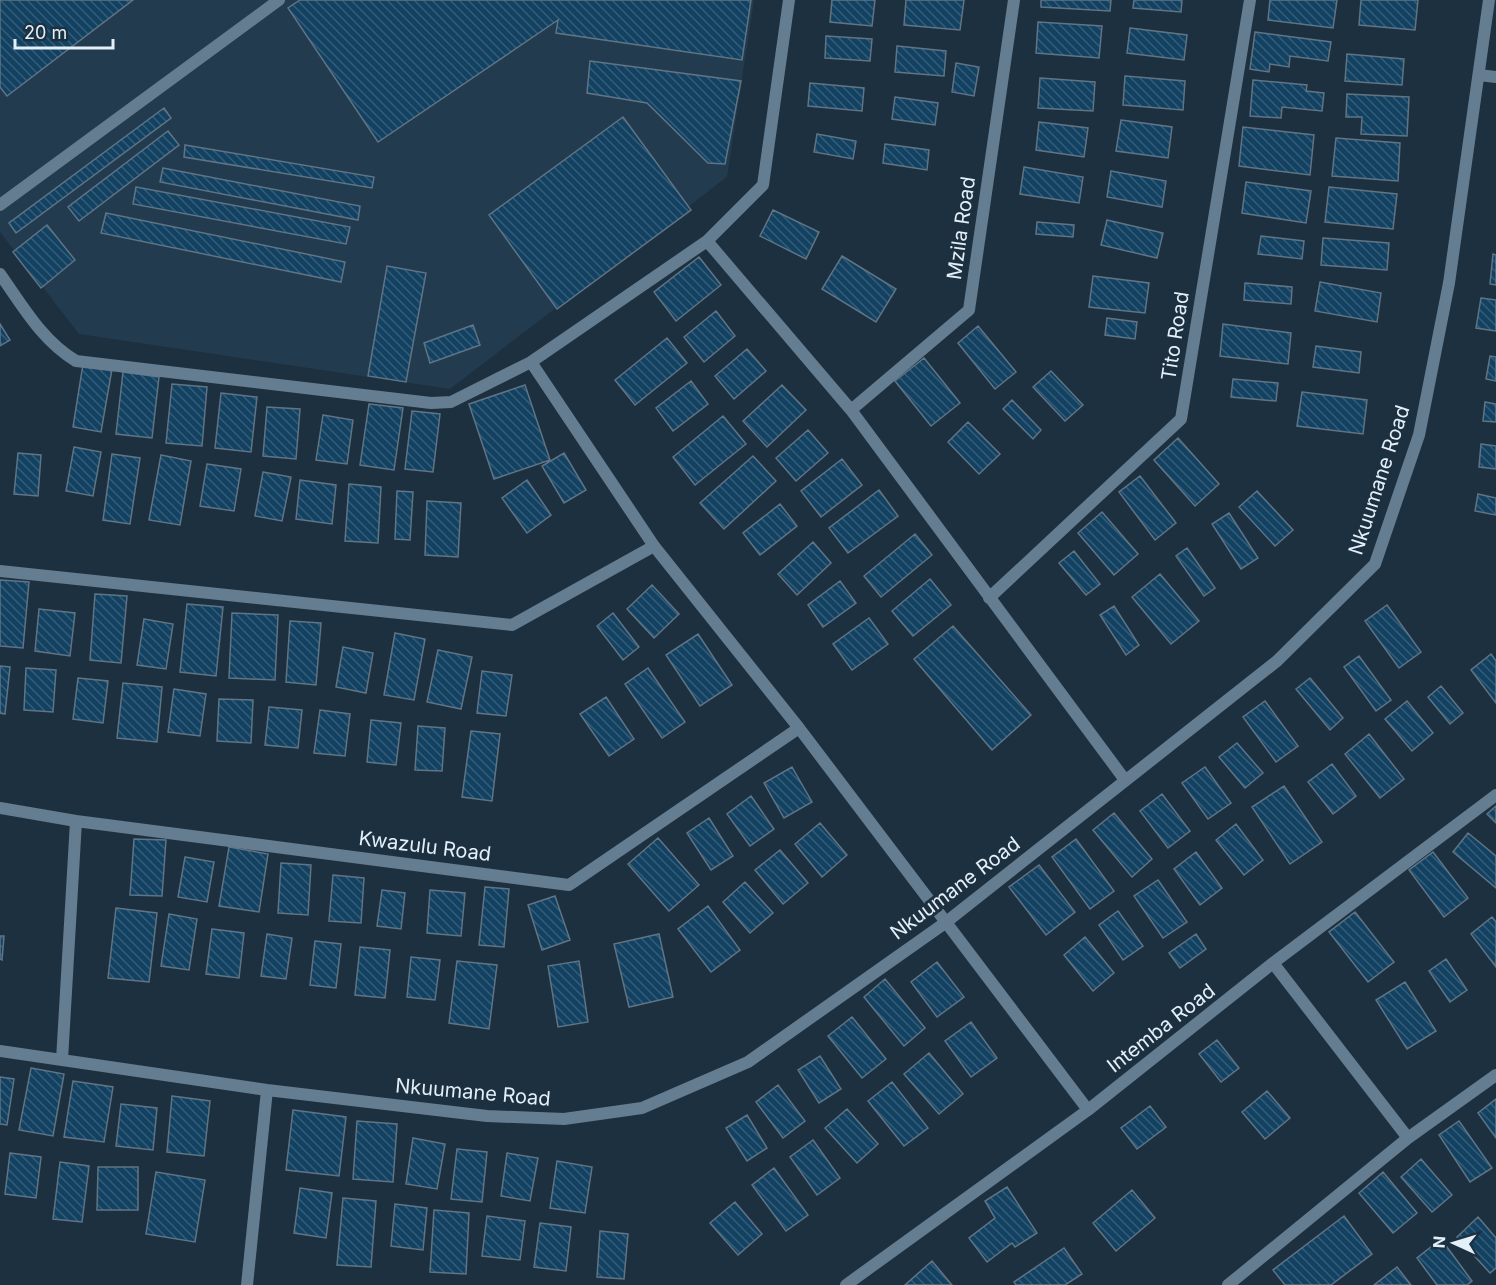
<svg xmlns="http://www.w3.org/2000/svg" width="1496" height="1285" viewBox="0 0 1496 1285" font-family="Inter,sans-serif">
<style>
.built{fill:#223b4e}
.building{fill:url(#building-back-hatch);stroke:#5f7485;stroke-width:1.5}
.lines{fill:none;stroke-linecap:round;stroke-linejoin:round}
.service{stroke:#657d91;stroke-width:12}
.minor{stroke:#657d91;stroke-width:12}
.labels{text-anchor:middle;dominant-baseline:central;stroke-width:6;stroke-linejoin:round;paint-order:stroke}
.street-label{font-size:20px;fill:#e3eff9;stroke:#1d303f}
</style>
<defs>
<pattern id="building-back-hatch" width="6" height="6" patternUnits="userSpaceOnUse" patternTransform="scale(1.5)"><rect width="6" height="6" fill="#134161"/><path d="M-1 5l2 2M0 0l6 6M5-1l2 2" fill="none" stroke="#355d78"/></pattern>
</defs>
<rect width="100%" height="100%" fill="#1d303f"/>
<path class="built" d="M0,0H754L727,177L450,389L79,334L0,232Z"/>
<path class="building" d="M0,0H133L7,96L0,87Z
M300,0H751L742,60L556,33L558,20L378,142L288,8Z
M832,0H875L872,26L830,22Z
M906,0H964L960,30L904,25Z
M1041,0H1111L1110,11L1041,7Z
M1134,0H1182L1181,12L1133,8Z
M1270,0H1337L1333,28L1268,20Z
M1361,0H1418L1415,30L1359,25Z
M1038,22L1102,26L1099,58L1036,53Z
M1130,28L1187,35L1184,60L1127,53Z
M1255,32L1331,42L1328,61L1290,56L1289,67L1270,64L1269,72L1250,69Z
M826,36L872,39L870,61L825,58Z
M897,46L946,51L944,76L895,72Z
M1347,54L1404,59L1402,85L1345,81Z
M590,61L741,81L725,164L708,163L647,103L587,93Z
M956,63L979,67L974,96L952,92Z
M1125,76L1185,81L1183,110L1123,105Z
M1040,78L1095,82L1093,111L1038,108Z
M1253,80L1307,85L1306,91L1324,93L1322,111L1282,107L1281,118L1250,116Z
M810,83L864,88L862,111L808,106Z
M1347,94L1409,97L1407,136L1361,134L1362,117H1346Z
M895,97L938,103L935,125L892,119Z
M164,108L171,118L16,233L9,223Z
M623,117L691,210L557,309L489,215Z
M1121,120L1172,127L1168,158L1116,151Z
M1039,122L1088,128L1084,157L1036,150Z
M1243,127L1314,135L1310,175L1239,166Z
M168,131L179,145L79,221L68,207Z
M817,134L856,141L853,159L814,152Z
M1336,138L1400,143L1398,181L1332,176Z
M885,144L929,150L927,170L883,163Z
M185,145L374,177L372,188L184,157Z
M1024,167L1083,177L1079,203L1020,194Z
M163,168L360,206L358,220L160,182Z
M1111,171L1166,181L1162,207L1107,197Z
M1246,182L1311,191L1306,223L1242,213Z
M136,187L350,227L346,244L133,204Z
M1329,187L1397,194L1393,229L1325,222Z
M773,210L819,232L806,259L760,236Z
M106,213L345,262L341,282L101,233Z
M1107,220L1163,233L1157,258L1101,245Z
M1037,222L1074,225L1073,237L1036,234Z
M47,225L75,260L41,288L13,252Z
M1261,236L1304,241L1302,259L1258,254Z
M1323,238L1389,243L1387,270L1321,265Z
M1493,254L1496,255V285L1490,284Z
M842,256L896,289L876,322L822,289Z
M699,257L721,285L676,321L654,292Z
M387,266L426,273L406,382L368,376Z
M1093,276L1149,283L1145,313L1089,307Z
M1320,282L1381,293L1377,322L1315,311Z
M1245,283L1292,287L1291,304L1244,300Z
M1481,298L1496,300V331L1476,328Z
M716,311L735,336L704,362L684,337Z
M1107,318L1137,322L1135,339L1105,335Z
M0,324L10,340L0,346Z
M1223,324L1291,333L1288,364L1220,356Z
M473,325L480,345L430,363L424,343Z
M978,326L1016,372L995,389L958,343Z
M667,338L687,363L635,405L615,380Z
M1316,346L1361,352L1359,373L1313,367Z
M747,349L766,371L734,399L715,376Z
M1490,356L1496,357V381L1486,379Z
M924,358L960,403L931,426L895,381Z
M83,364L112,369L101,432L73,427Z
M1051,371L1083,405L1065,421L1033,387Z
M123,372L159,377L152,438L116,434Z
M1233,379L1278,383L1276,401L1231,397Z
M691,381L708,404L673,431L656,408Z
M172,384L207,387L202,446L166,443Z
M525,385L550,460L494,479L469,404Z
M782,385L806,410L767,447L743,421Z
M1302,392L1367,400L1363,434L1297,426Z
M221,393L257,397L251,452L215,448Z
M1012,400L1041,430L1033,439L1003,409Z
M1485,402L1496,404V422L1483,421Z
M369,404L403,408L394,470L360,465Z
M267,407L300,409L296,459L263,456Z
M412,411L440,414L433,472L405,469Z
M323,415L353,420L347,464L316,460Z
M723,416L746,444L695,485L673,457Z
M968,422L1000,454L979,474L948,442Z
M808,430L828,453L796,481L776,458Z
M1178,438L1219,484L1195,506L1154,460Z
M1481,444L1496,446V469L1479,467Z
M74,447L101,452L93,496L66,491Z
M18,453L41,455L38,496L14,494Z
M564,453L586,490L564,503L542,466Z
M112,454L140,458L130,524L103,520Z
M161,455L191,461L180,525L149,520Z
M753,456L776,481L724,529L700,503Z
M842,459L862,485L821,517L801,491Z
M207,464L241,469L234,511L200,506Z
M263,472L291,477L282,521L255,516Z
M1140,476L1176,523L1155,540L1119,492Z
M300,480L336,485L332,524L296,519Z
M527,480L551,515L527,533L502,498Z
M349,484L381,487L378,543L345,541Z
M879,490L898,516L848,553L829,528Z
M397,491L413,492L410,540L395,539Z
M1257,491L1293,530L1275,546L1239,507Z
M1478,494L1496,498V515L1475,511Z
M427,501L461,503L458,557L425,555Z
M780,504L797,526L760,555L743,533Z
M1102,512L1138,554L1114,575L1078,533Z
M1229,513L1258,558L1241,569L1212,524Z
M915,534L932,555L881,597L864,576Z
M813,542L831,563L797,595L778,574Z
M1187,548L1215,588L1204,596L1176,556Z
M1074,551L1100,584L1086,595L1059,563Z
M1160,574L1199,621L1171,644L1132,597Z
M930,579L951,605L913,636L892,611Z
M0,580L29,582L23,648L0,646Z
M840,581L856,603L823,627L808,605Z
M652,585L679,614L654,638L627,609Z
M95,594L127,596L121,663L90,660Z
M187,604L223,607L216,676L180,672Z
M1387,605L1421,652L1399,668L1365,621Z
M1114,606L1139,645L1126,655L1100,615Z
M39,609L75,613L70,656L35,651Z
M232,613L278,615L275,680L229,678Z
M613,613L639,647L623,660L597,626Z
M869,618L888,644L852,670L833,644Z
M144,619L173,624L166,669L137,665Z
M290,621L321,623L316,685L286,682Z
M953,626L1031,715L992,750L914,659Z
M395,633L425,639L414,700L384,695Z
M698,634L732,685L700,706L666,655Z
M343,647L373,653L366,693L336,687Z
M438,650L472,657L461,709L427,702Z
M1491,654L1496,661V703L1471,670Z
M1359,656L1391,700L1376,711L1344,667Z
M0,666L10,667L5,714L0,713Z
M26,668L56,670L53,712L24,710Z
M648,668L685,722L662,738L625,684Z
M482,671L512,675L506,716L477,713Z
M78,678L108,681L103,723L73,719Z
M1310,678L1343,718L1330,730L1296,689Z
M123,683L162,687L157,742L117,738Z
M1441,686L1463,713L1450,724L1428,697Z
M174,689L206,694L200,736L168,732Z
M606,697L634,739L609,756L580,714Z
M219,699L253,700L251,743L217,741Z
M1265,701L1298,746L1276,762L1243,717Z
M1407,701L1433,733L1412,751L1385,719Z
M269,707L302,710L298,748L265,745Z
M320,710L350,714L345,756L314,753Z
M371,720L401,723L396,765L367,762Z
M418,726L445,728L442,771L415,770Z
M471,731L500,734L492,801L462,797Z
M1369,734L1404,779L1380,798L1345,754Z
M1237,743L1263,773L1245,788L1219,757Z
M1332,764L1356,796L1333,814L1308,782Z
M792,767L812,802L784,818L764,783Z
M1205,767L1231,803L1208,819L1182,783Z
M1284,786L1322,842L1290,864L1252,807Z
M1162,794L1190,831L1168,848L1140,811Z
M751,796L774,829L750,846L727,814Z
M1496,806V823L1487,814Z
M1114,813L1152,859L1132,877L1093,830Z
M709,818L733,856L711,870L687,833Z
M820,823L847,855L822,877L795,844Z
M1236,824L1263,860L1244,875L1216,840Z
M1468,833L1496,856V888L1453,852Z
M658,838L699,885L669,911L628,864Z
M134,839L166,840L162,896L130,895Z
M1076,839L1114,891L1090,909L1052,857Z
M229,847L268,854L259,912L219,906Z
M780,850L808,883L783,904L755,870Z
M1196,852L1222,888L1200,905L1174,869Z
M1433,852L1468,898L1444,917L1409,870Z
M185,857L214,862L207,902L178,897Z
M281,863L311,865L308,915L278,913Z
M1039,865L1075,912L1046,935L1009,887Z
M333,875L364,878L361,923L329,921Z
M1158,880L1187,922L1163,938L1134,896Z
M745,882L773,913L750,933L723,902Z
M485,887L509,889L504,947L479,945Z
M382,890L405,893L401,929L377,926Z
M430,890L465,893L461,936L427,933Z
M555,896L570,940L542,950L528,905Z
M708,906L740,950L711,972L678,929Z
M116,908L157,913L149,982L108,978Z
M1118,911L1143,946L1123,960L1099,925Z
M1355,912L1394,962L1368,982L1329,932Z
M169,914L197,919L189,970L161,966Z
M1492,917L1496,922V967L1471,934Z
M212,929L244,933L239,978L206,974Z
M267,934L292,938L286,979L261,976Z
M659,934L673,997L629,1007L614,944Z
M1196,934L1206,949L1180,968L1169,953Z
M0,936H4L2,960L0,959Z
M1085,937L1114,973L1093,991L1064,955Z
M315,941L341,944L336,988L310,985Z
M360,947L390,950L385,998L355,995Z
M411,957L440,960L435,1000L407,997Z
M1446,959L1467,990L1450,1002L1429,971Z
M457,961L497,965L489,1029L449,1023Z
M579,961L588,1022L558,1027L548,966Z
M937,962L964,997L937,1017L911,982Z
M885,979L925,1028L904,1046L864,997Z
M1405,982L1436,1031L1407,1049L1376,1000Z
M852,1017L886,1059L862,1078L828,1036Z
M971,1022L997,1058L971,1077L945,1041Z
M1217,1040L1239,1068L1221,1082L1199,1054Z
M929,1053L963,1094L939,1114L904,1074Z
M820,1056L841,1089L819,1103L798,1070Z
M31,1068L64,1074L53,1136L19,1130Z
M0,1077L14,1079L7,1125L0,1124Z
M73,1081L113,1087L104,1142L64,1137Z
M892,1082L928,1128L904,1146L868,1101Z
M778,1085L805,1121L783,1138L756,1102Z
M1267,1091L1290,1118L1265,1139L1242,1112Z
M172,1096L210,1101L204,1156L167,1152Z
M1496,1099V1138L1478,1113Z
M121,1104L157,1108L153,1150L116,1146Z
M1150,1106L1166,1127L1137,1149L1121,1128Z
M847,1109L878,1144L857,1163L825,1128Z
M293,1110L346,1117L339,1176L286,1170Z
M747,1115L767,1148L747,1161L726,1128Z
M357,1121L397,1124L393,1182L353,1179Z
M1459,1121L1492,1168L1470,1182L1439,1135Z
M413,1138L445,1144L437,1189L406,1184Z
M813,1140L840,1178L817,1195L790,1157Z
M457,1149L487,1152L482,1202L451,1199Z
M10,1153L41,1157L36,1198L5,1194Z
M507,1153L538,1158L530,1201L501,1196Z
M1421,1159L1452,1195L1432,1212L1401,1177Z
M557,1161L592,1167L585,1213L550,1208Z
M60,1162L89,1166L82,1222L53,1219Z
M98,1167H138V1210H97Z
M774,1168L808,1215L786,1231L752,1185Z
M156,1172L205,1180L195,1242L146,1234Z
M1383,1172L1417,1213L1393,1233L1359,1193Z
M1007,1187L1037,1233L1015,1247L1012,1243L987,1262L969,1238L995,1218L985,1201Z
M300,1188L332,1193L326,1238L294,1233Z
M1132,1190L1155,1218L1116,1251L1093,1223Z
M343,1198L376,1201L371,1267L337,1265Z
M735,1202L762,1234L738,1255L710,1223Z
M395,1204L427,1208L423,1250L391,1246Z
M434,1210L469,1213L466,1274L430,1272Z
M487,1216L525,1221L520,1260L482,1256Z
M1344,1216L1372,1254L1331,1285H1285L1273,1270Z
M1478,1217L1496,1238V1268L1490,1273L1457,1237Z
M540,1223L571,1227L566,1271L534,1267Z
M600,1231L628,1234L624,1279L597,1277Z
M1441,1239L1472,1281L1467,1285H1437L1417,1258Z
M1064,1248L1082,1274L1065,1285H1016L1014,1282Z
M932,1261L952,1285H905Z
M1397,1267L1411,1285H1374Z"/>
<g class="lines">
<path class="service" d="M0,205L279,0"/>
<path class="minor" d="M1479,75L1496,77
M707,241L851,410L1125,780
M0,274C22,305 42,341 76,361L431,403L451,402L531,362L707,241L763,185L789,0
M531,362L654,546L799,728L1088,1110
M851,410L969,310L1014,0
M0,571L512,625L654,546
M989,598L1181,419L1250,0
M0,808L76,821L569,885L799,728
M1273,963L1408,1138
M0,1051L267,1090L487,1116L564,1119L642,1108L748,1062L945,923L1277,661L1375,564L1419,435L1449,283L1489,0
M62,1060L76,821
M247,1285L267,1090
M846,1285L1088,1110L1273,963L1496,795
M1228,1285L1408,1138L1496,1075"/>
</g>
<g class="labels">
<g class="street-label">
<text transform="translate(961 228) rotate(-82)">Mzila Road</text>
<text transform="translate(1175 336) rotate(-81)">Tito Road</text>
<text transform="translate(1379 480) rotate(-72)">Nkuumane Road</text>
<text transform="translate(425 846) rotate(7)">Kwazulu Road</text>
<text transform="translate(955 888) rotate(-37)">Nkuumane Road</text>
<text transform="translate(1161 1028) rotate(-38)">Intemba Road</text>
<text transform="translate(473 1092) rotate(5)">Nkuumane Road</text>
</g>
</g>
<g transform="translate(1454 1243) rotate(274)" stroke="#1d303f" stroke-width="4.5" paint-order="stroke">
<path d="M0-4.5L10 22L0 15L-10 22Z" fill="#e3eff9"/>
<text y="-9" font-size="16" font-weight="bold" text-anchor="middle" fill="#e3eff9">N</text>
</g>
<path d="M15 39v9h98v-9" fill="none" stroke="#e3eff9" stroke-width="3"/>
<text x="24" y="39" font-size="18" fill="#e3eff9" stroke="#1d303f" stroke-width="4.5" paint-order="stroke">20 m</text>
</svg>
